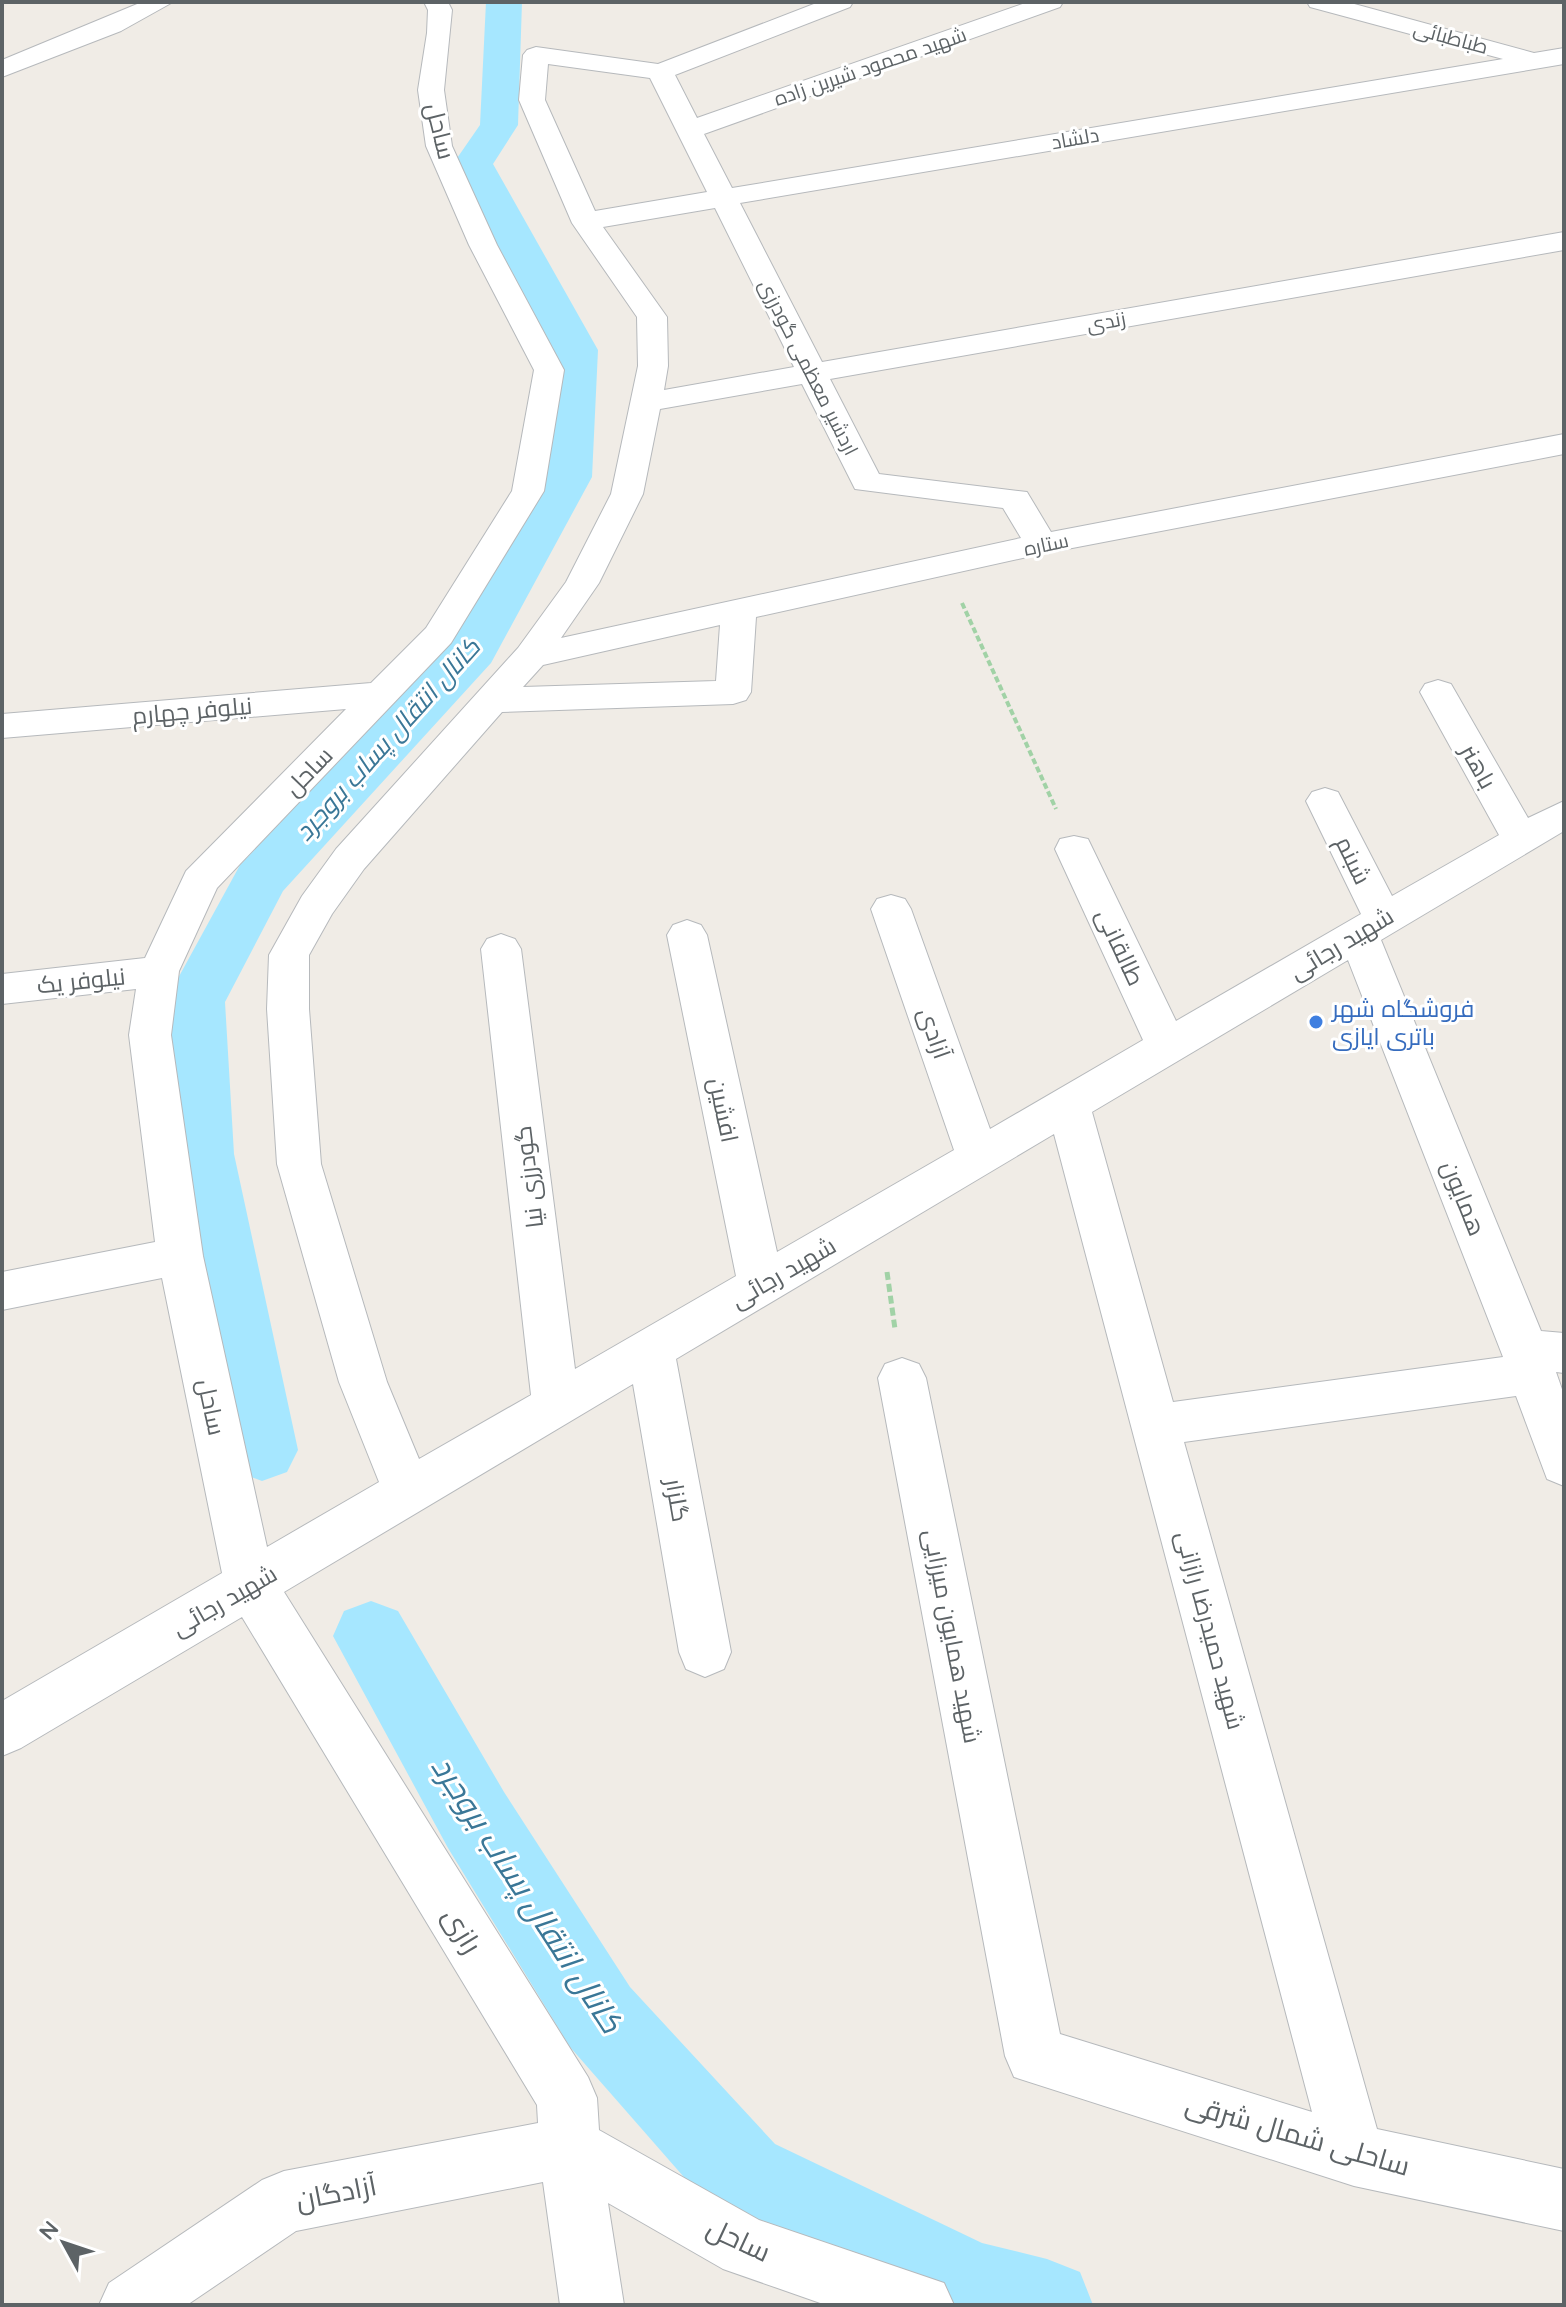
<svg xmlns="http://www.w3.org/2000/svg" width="1566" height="2307" viewBox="0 0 1566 2307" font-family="Quicksand,Cairo,sans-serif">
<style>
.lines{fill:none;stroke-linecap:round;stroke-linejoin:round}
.canal{fill:#a6e7ff;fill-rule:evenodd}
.minor-casing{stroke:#b6b9bc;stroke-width:2}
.path-far1{stroke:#a1d2a6;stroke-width:4;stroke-dasharray:6 3;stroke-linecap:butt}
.path{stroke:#a1d2a6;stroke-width:5;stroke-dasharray:8 4;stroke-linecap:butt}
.minor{fill:#fff;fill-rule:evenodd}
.shop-dot{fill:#3f7fe0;stroke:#fff;stroke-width:3}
.labels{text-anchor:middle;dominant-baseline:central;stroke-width:6;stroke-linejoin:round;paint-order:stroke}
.far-street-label{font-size:20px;fill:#5d6366;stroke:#fff}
.street-label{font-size:24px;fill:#5d6366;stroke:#fff}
.shop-label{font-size:24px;fill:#366cbe;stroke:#fff;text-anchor:start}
.water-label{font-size:26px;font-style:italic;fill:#3a7797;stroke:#fff}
.near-street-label{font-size:28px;fill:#5d6366;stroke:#fff}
.near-water-label{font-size:32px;font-style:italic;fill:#3a7797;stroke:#fff}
</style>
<rect width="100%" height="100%" fill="#f0ece6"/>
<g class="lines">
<path class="canal" d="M486,2H522L518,125L493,164L598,350L592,477L491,663L283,891L225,1002L234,1154L298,1450L287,1472L262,1481L237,1472L226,1450L170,1154L165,1002L240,865L452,642L544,477L554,350L453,164L480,125Z
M371,1601L398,1611L504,1792L630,1987L775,2144L982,2243L1047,2259L1080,2272L1093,2305H911L711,2208L570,2047L448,1848L333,1636L344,1611Z"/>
<defs>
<path id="minor" d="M142,2H173L121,31L2,77V60Z
M424,2H448L452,10L444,90L452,146L497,245L564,370L544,491L451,643L217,888L179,971L171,1035L203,1256L267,1547L379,1482L339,1382L277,1164L267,1009L269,955L302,896L336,849L518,648L566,582L611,494L638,366L637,317L572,223L519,100L523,55L527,50L536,47L658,64L819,2H853L850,7L675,75L697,118L1028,2H1063L1060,7L704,134L732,188L1503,59L1310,7L1307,2H1347L1534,53L1564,48V64L740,203L822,362L1564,232V250L830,379L879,474L1027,492L1051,532L1564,434V454L1041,554L756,617L751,692L746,700L733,704L502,712L364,869L332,914L309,955V1009L321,1164L387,1382L419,1459L531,1395L481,949L487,939L501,934L515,939L521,949L575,1369L736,1276L667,935L673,925L687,920L701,925L707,935L777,1252L954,1150L871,909L877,899L891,895L905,899L911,909L990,1129L1143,1040L1055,849L1060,839L1074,836L1088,839L1176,1021L1361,914L1306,801L1312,792L1325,788L1338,792L1392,896L1499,835L1420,692L1425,684L1438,680L1451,684L1528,818L1564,801V831L1381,940L1541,1331L1564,1333V1373L1556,1372L1564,1395V1486L1547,1479L1516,1396L1184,1442L1377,2129L1564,2169V2231L1354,2186L1014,2077L1005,2056L878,1378L885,1364L902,1358L919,1364L926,1378L1060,2034L1312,2112L1054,1134L676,1359L731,1652L724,1669L705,1677L686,1669L679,1652L633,1384L284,1592L588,2077L597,2098L599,2130L759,2220L944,2283L954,2305H826L723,2269L608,2203L624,2305H560L543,2182L296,2231L187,2305H99L109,2283L262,2180L284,2171L538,2123L537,2105L242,1617L21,1748L2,1756V1701L222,1573L162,1278L2,1310V1272L155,1242L129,1035L136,989L2,1004V974L145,958L186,871L346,709L2,738V714L371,683L426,628L512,491L534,370L469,245L426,146L418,90L427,33L428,10ZM548,64L650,78L707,192L595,211L545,100ZM715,208L794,367L664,390L668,366L667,317L603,227ZM802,384L855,489L1003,508L1021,538L561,638L599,583L643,494L660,409ZM720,625L716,681L523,687L543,665ZM1348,960L1503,1357L1173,1402L1092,1112Z"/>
</defs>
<use href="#minor" class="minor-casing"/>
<path class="path-far1" d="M962,603L1056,809"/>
<path class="path" d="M887,1272L895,1329"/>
<use href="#minor" class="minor"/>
</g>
<circle class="shop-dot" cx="1316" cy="1022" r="8"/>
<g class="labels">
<g class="far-street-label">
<text transform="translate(1451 37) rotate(15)">طباطبائی</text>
<text transform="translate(870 66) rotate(-19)">شهید محمود شیرین زاده</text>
<text transform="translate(1075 138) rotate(-10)">دلشاد</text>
<text transform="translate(1106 321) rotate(-10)">زندی</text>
<text transform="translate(809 367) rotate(63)">اردشیر معظمی گودرزی</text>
<text transform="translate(1046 544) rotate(-12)">ستاره</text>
</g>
<g class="street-label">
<text transform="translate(441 131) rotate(76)">ساحل</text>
<text transform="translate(192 710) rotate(-5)">نیلوفر چهارم</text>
<text transform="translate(1479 766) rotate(61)">باهنر</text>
<text transform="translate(308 771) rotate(-46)">ساحل</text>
<text transform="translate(1354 860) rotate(64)">شبنم</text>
<text transform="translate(1341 943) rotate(-31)">شهید رجائی</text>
<text transform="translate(1121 947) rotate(65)">طالقانی</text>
<text transform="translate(81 980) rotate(-6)">نیلوفر یک</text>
<text transform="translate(935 1033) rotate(71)">آزادی</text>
<text transform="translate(724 1110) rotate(78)">افشین</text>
<text transform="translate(528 1177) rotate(-97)">گودرزی نیا</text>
<text transform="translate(1464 1198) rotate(68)">همایون</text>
<text transform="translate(783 1272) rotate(-30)">شهید رجائی</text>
<text transform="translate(212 1407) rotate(78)">ساحل</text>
<text transform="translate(678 1500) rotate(80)">گلزار</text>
<text transform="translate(224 1600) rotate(-30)">شهید رجائی</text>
<text transform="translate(1211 1630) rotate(75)">شهید حمیدرضا رازانی</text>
<text transform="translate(953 1636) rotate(79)">شهید همایون میرزایی</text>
</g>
<g class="shop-label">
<text x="1332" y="1008">فروشگاه شهر<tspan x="1332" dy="28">باتری ایازی</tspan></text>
</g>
<g class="water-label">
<text transform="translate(387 739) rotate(-48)">کانال انتقال پساب بروجرد</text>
</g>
<g class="near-street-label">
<text transform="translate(463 1930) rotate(59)">رازی</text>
<text transform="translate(1298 2134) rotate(16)">ساحلی شمال شرقی</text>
<text transform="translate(336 2192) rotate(-11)">آزادگان</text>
<text transform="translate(739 2239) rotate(25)">ساحل</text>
</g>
<g class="near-water-label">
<text transform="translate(528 1894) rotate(57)">کانال انتقال پساب بروجرد</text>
</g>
</g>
<rect width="1566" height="2307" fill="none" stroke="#5d6366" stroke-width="8"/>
<g transform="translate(64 2243) rotate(310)" stroke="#ffffff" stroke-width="6" paint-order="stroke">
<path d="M0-6L14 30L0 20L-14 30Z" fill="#5d6366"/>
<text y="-12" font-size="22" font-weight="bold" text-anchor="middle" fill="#5d6366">N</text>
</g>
</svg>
